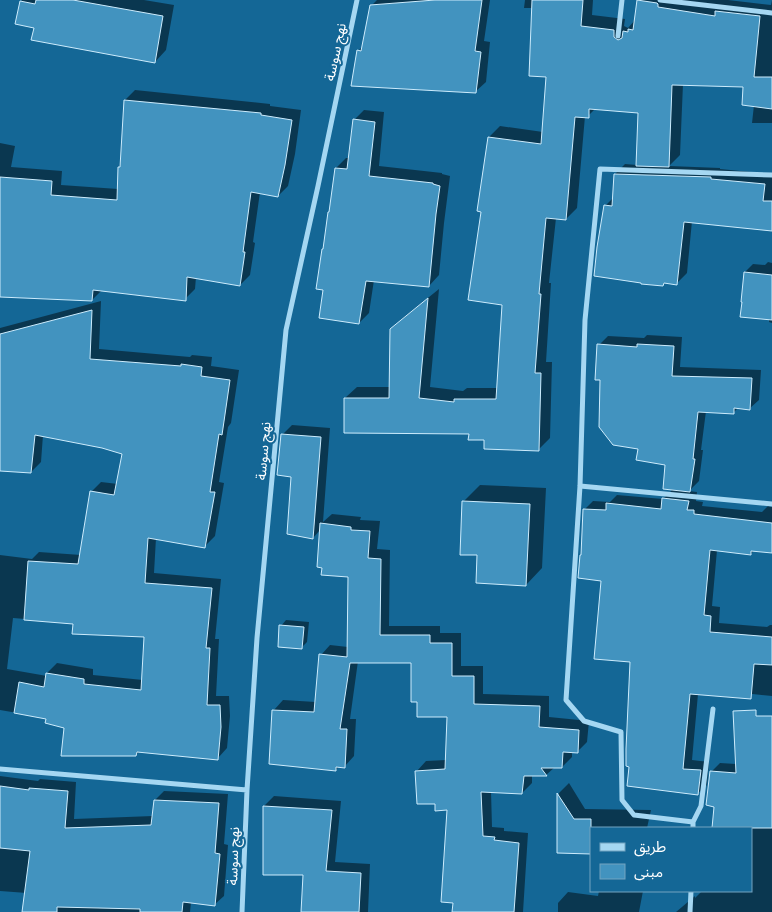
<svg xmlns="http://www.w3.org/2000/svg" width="772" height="912" viewBox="0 0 772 912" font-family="Ubuntu,'Noto Sans Arabic',sans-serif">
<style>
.shadow{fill:#0007;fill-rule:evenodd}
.building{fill:#4293bf;stroke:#cdecfd}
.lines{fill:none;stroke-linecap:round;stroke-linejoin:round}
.minor{stroke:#a5d7f2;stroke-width:5}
.labels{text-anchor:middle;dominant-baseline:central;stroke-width:4;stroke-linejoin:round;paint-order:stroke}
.street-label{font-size:14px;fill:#fff;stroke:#146796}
</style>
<rect width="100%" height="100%" fill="#146796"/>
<path class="shadow" d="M22,0H144L174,5L166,50L155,62L35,27L21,2Z
M377,0H490L484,41L490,42L486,82L475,92L358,51L364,45L372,5Z
M525,0H593L592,15L625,19L624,26L628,28L635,20L639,0H728L771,5L772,0V123H752L754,105L744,86L683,84L680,155L669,166L720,168V169L772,174V222L692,221L687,273L676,284L666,282L663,285L605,206L614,197L615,174L625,164L637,165L639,112L596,108L588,116H585L577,208L566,219L556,218L549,283H551L546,362H552L550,438L538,450L486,439L470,433L345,398L357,387H390L391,330L403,318L439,289L430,387L463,391L467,388H498L503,304L483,211L489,137L500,126L543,132L547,76L533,8H524Z
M135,90L270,104V106L301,110L295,154L288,186L278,196L260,192L253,242L255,243L250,275L240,285L196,277L195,289L185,299L102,290L92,300L0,296V143L15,146L11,167L62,171L61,185L118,189L125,100Z
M364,110L384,112L379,166L442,173V174L450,176L444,223L439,275L429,286L374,280L369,313L359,323L325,289V247L329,212L331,210L336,168L346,158H350L354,120Z
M768,262L772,263V323L769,322V319L745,272L753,264L765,265Z
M101,301L99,349L190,357L192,355L212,357L211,366L239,370L231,423L228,427L219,482L224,483L215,536L205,546L156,538L154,573L221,579L215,639H219L216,696H229L230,716L227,748L218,758L140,751L136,755L47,718L0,710V555L32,559L39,552L81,555L91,492L101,482L118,484L124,453L102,447L43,435L41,462L31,472L0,469V328ZM13,618L74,623L145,636L143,680L93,675V669L57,663L47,673V676L7,669Z
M647,335L682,337L680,367L761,370L759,400L749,409L738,408L734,412L706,411L701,450H703L699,481L689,491L697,492L696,501L703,502L702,506L762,512L768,506L772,507V552L754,550L751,554L717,550L712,606L720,607L719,623L767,627L770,625H772V696L734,692L698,694L692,760L709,762L707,785L697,794L630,765L631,661L603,579L584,510L593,501L610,502L617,495L663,499L673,489L666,464L639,448L602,379L599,345L608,336L644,338Z
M292,425L330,428L323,522L332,514L361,517L360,520L380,521L377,549L390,550L389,626H440V633H461V666H483V694L549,696V717L589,721L587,742L577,752L572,751V757L562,767H555L546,775H532V783L522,793L491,791L492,827L504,828V831L528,833L523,912H453L454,901L448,809L436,802L417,771L426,761L446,760L449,716L418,700L413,662L358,661L350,719H356L354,756L345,766H339L336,770L274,710L283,700L316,702L321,655L330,645L348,647L350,576L321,529L313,538L293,475L282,435Z
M480,485L546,488L542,568L526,585L464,501Z
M286,620L309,622L307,642L302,647L281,626Z
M772,727V912H676L695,896V898L702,891H751V828H713L715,806L711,772L720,763L736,764Z
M0,776L38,781L40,779L76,782L74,819L153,816L155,800L164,791L228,794L224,844L228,845L224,896L214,905L191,902L190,912H24L27,893L0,891Z
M569,783L585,809L651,810L647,828H591L558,851L559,793Z
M274,796L341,801L335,862L370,864L368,912H302L304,874L264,806Z
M599,891H643L639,912H558V903L568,892L598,896Z"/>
<path class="building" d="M36,0H73L163,16L155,63L31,40L34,28L15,24L20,1L35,4Z
M435,0H482L475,51L481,52L476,93L351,86L357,50L361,51L370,5Z
M532,0H583L581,26L614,30V37L618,40L622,38L623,31L628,32V29L633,30L637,0L657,3L658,4V7L715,16V11L760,16L754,77H772V109L742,105L743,87L672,85L669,167L636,166L638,113L589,109V118L575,117L566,220L546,218L539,294H541L535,373H541L539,451L484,449V440H468L469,434L344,433V398H389L390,329L428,298L419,398L454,402V399H496L502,305L468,300L481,212L477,211L488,137L541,144L546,77L529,76Z
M124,100L261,113V115L292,120L285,165L278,197L251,192L243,252H245L240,286L187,277L186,301L93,290L92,301L0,297V177L52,181L51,195L117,200L118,167H120Z
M353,119L375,122L369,176L433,183V184L440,186L436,214L429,287L366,281L359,324L319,318L323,290L316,289L322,249H323L328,212H329L335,168L347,169Z
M614,174L711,177V179L765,184L763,201H772V231L684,222L677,285L664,283L663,286L641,284V283L594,276L597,247L604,205L612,206Z
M744,272L772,275V320L740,317L742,302H741Z
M92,310L90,359L181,366V364L202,367L201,376L230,380L222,435L219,434L210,492H215L205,548L148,538L145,583L212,588L206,648H210L207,705H220L221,727L218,760L137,752L136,756H61L64,728L45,723L46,719L14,713L19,682L44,687L46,673L84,679V684L141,690L144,637L72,634L73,624L24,620L28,561L78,564L90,491L114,495L122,454L102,448L35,435L31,473L0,471V334Z
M597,344L637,347V344L674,346L672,376L752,378L750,410L734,408V414L698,412L693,459H695L690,492L663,489L665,465L636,460L638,449L613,445L599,427L600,380H595Z
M281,434L321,437L313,539L287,534L291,477L277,475Z
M662,498L689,501L687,510H694V514L772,523V553L751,551V555L710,550L704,615L711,616L710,632L772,637V665L754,664L751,699L690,694L683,769L701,770L698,795L627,786L629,767L626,766V749L630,662L594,659L601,581L578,578L580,555H581L583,509L606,510V503L661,509Z
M462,501L530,504L526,586L476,583L477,555H460Z
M320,523L351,527V530L370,531L368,558L381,559L380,635H430V643H452V676H474V704L540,706L539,727L579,730L578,753L563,752L562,768H541L547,776H524L522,794L481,792L483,836L495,837L494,840L519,843L514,912H452L453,903L441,902L447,810L435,811V804H417L415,771L445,769L447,717H417V702H411V663H350L340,729H347L345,768L336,767V771L269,764L272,710L314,712L319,654L347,657L348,577L321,575L322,568L317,567Z
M279,625L304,627L302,649L278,647Z
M756,710V716H772V828H712L714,807L706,805L710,771L736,773L733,711Z
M0,786L29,790V788L68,791L65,828L151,825L154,800L219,803L215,853L220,854L215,906L183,902L182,912H140V909L57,907V912H22L30,851L0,848Z
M557,793L574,819H591V854L557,853Z
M263,806L332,810L326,871L361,873L359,912H301L303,875H263Z"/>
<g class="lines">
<path class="minor" d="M660,0L772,13
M618,36L622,0
M580,486L772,504
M0,769L247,790
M693,822L701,806L713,709
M693,828V822L634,815L622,800L621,732L584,721L566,700L580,486L585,320L600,169L772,175
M242,912L247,790L257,638L286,330L318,186L357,0
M690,912L691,891"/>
</g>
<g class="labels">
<g class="street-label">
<text transform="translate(335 52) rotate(-78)">نهج سوسة</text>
<text transform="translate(263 451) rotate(-85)">نهج سوسة</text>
<text transform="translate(233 856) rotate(-88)">نهج سوسة</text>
</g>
</g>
<rect x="590" y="827" width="162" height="65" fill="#146796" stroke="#72a4c0"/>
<rect x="600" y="843" width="25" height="8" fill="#a5d7f2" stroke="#72a4c0"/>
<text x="634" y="852" font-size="15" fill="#ffffff">طريق</text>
<rect x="600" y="864" width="25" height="15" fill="#4293bf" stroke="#72a4c0"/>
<text x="634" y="877" font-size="15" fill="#ffffff">مبنى</text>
</svg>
